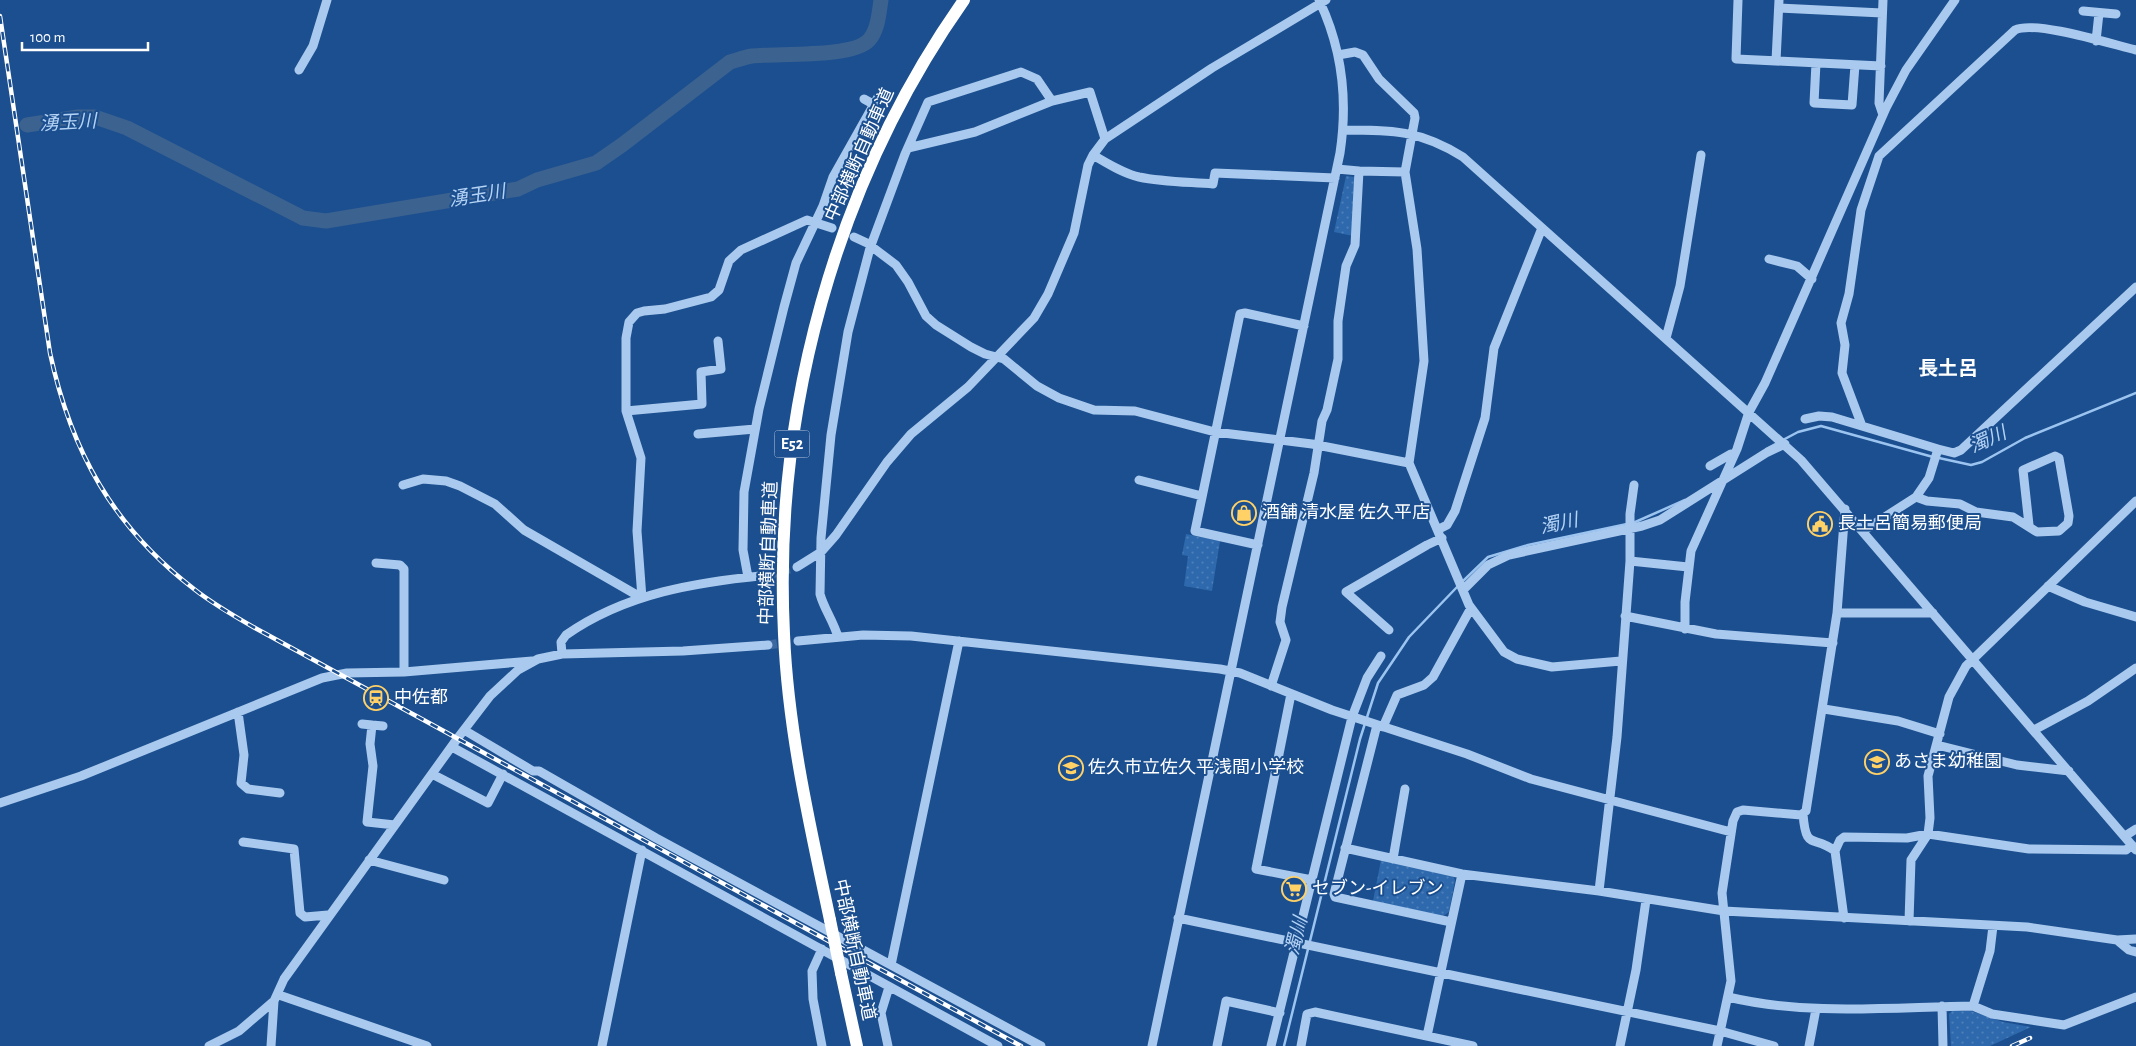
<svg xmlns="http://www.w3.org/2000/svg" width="2136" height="1046" viewBox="0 0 2136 1046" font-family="'Alegreya Sans','Noto Sans JP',sans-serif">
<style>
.park{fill:url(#park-dots)}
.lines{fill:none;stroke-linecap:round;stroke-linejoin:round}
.stream{stroke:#9cc4f0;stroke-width:2.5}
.river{stroke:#3c6290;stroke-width:15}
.minor-tunnel{stroke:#3d69a0;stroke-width:9;stroke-dasharray:9 4.5;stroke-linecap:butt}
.minor{stroke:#a9c9ee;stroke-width:9}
.highway{stroke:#fff;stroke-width:12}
.rail-casing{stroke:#fff;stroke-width:4.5}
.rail{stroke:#1b4f8f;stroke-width:2.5;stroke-dasharray:8;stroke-linecap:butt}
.highway-bridge{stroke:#fff;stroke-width:12}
.labels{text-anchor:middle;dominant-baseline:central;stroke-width:4;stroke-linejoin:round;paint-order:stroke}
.shield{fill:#1b4f8f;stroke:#bbcadd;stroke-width:1}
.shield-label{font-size:16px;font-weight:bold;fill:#fff}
.street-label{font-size:18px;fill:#fff;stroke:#1b4f8f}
.poi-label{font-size:18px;fill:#fff;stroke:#1b4f8f;text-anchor:start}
.water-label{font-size:19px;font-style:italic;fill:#b5d3f5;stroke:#1b4f8f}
.quarter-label{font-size:20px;font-weight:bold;fill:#fff;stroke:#1b4f8f}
</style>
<defs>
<pattern id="park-dots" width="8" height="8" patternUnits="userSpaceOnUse" patternTransform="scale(1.25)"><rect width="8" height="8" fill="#2e69ad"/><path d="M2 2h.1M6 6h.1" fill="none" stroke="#4d80b9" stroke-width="1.8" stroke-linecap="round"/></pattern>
</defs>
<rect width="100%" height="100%" fill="#1b4f8f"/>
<path class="park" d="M1346,176L1355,177L1353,236L1334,232Z
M1186,534L1220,541L1212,591L1184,586L1188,556L1182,555Z
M1381,860L1453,875L1455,880L1449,912L1443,916L1373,901Z
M1952,1011H1971L2003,1022L2031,1027L1990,1046H1951L1949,1014Z"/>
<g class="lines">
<path class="stream" d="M1766,449L1798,432L1821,426L1933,457
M1939,458L1971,465L1982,462L2025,438L2136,393
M1633,523L1685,500
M1462,582L1488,557L1528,545L1627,524
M1284,1046L1360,739L1378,683L1409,637L1458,586"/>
<path class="river" d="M27,125L78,117H95L127,128L303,218L326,221L518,189L537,180L596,163L622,145L730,62C737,60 745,57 752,56C778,53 853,58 869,40C878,30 879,13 881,0"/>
<path class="minor-tunnel" d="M768,575L797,567
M768,645L798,641"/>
<path class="minor" d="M1738,0L1736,59L1881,66
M1779,8L1882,13
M2083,11L2116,14
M2096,41L2099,13
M1776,61L1779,0
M1816,63L1814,103L1852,105L1855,65
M299,70L313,46L327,0
M864,99L873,104
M1883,115L1879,103L1883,0
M1343,130C1392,130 1420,130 1463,157L1801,460L2136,850
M908,148L975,132L1052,101L1090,92L1105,139
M1093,155C1107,163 1122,173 1139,177C1163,182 1189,182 1213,184L1215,173L1335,178
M1337,169L1359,171
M1405,172L1417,249L1424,361L1409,463L1469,605L1504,652L1517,659L1552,667L1621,661
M854,237L867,243L896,265L908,282L926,316L936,325L971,347L985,354L1004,359L1037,386L1059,398L1094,410L1135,411L1215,432L1312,444L1409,463
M1769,259L1797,266L1812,279
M1666,338L1680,286L1701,155
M626,411L702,404L701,372L721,369L718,341
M1805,419L1819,416L1832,417L1938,449L1954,453L1961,450L2136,287
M1862,426L1842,373L1845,345L1841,323L1849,294L1861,210L1879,156L2015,30C2035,20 2111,44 2136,50
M698,434L755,429
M1710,466L1731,454L1734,455
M1139,480L1202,496
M403,485L423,479L446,481L460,486L495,504L524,530L642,598
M1916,497L1927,501L1960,504L1976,512L2013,517L2037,532L2059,531L2068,523L2069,516L2059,458L2055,456L2023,470L2029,525
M1439,529L1447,525L1455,511L1485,418L1494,348L1542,228
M1863,531L1916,497L1929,478L1938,449
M1258,545L1195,531L1240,314L1245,313L1304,326
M1630,561V514L1634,485
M376,563L400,565L404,569V672
M797,567L821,552L836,535L887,462L911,434L968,387L1034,318L1048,294L1074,233L1088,165L1093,155L1105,139L1212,68L1326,0
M748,577L743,550L744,492L759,409L784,307L796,263L823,206L833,177L878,97
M2048,586L2085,602L2136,617
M1463,590L1488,565L1509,555L1642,526L1660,520L1766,453L1785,444
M642,598L637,531L641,458L626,411V338L629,322L637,313L644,311L665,309L711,297L719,290L729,261L741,250L807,220L832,228
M1837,613H1933
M1625,616L1716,634L1833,643
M1685,629V602L1691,551L1737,449L1749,412L1765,383L1886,108L1906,70L1955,0
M1389,630L1346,592L1427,545L1442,538
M838,637C833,620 824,609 820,594L821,538L831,435L848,332L870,248L905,154L928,102L1021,72L1037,79L1052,101
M798,641L863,635L911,636L1220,669L1240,673L1332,710L1467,754L1531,779L1731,832
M562,654L561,642L566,635C626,593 697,582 768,575
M1271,686L1286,640L1280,622L1282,607L1314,473L1322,421L1327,410L1338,359V321L1346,266L1355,245L1359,171L1405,172L1415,118L1414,113L1379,79L1363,55L1355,52L1338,55
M1291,694L1256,869L1312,880
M1824,709L1898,721L1940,734
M238,712L244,755L241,783L248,789L280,793
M362,724L372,725L370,744L373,766L367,822L395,825
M372,725L383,726
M1377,725L1334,894L1335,897L1451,922
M1383,727L1397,695L1424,685L1433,677L1471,608
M464,730L533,771H539L656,838L1041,1046
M2034,730L2088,701L2136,668
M1937,745L2017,765L2069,771
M452,747L998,1046
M432,774L488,803L503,774
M0,803L81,776L322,678L347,673L404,672L532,661
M1803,814C1806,852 1813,834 1835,851L1844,918
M2125,836L2136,829
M243,842L294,849L300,913L305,917L328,915
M1345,848L1462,874L1599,891L1724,911L2027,927L2117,940L2136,939
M1835,851L1840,840L1844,837L1907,838L1928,834L1930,818L1928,776L1949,697L1966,666L2136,501
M1393,859L1405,789
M369,860L444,880
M1599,891L1617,737L1630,561L1688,567
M1178,918L1720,1031L1774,1046
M1909,921L1911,860L1928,834L2029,849L2126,850L2132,845
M2117,940L2129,950L2136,952
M822,949L812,971L813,999L822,1046
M891,965L959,641
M279,995L427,1046
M1728,997C1808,1016 1892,1007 1973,1006L1992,1014L2064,1025L2136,997
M1942,1006L1943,1046
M1973,1006L1990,951L1993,926
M1427,1036L1462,874
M209,1046L239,1031L274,1001
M271,1046L274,1001L284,979L457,739L490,696L518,670L538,659L562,654L683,651L768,645
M602,1046L642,850
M888,1046L881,1013L889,987
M1152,1046L1340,153C1348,100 1342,48 1319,0
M1217,1046L1226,1001L1280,1013
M1271,1046L1352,717L1367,678L1381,656
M1301,1046L1307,1014L1315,1012L1473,1046
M1620,1046L1636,970L1646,900
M1717,1046L1731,981L1722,893L1733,821L1737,812L1743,810L1801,815L1806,811L1837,613L1845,509
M1809,1046L1816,1009"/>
<path class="highway" d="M830,920C810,826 788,731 784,634C773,412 835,183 964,0
M841,973L857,1046"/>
<defs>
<path id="rail" d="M0,16L50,353C71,451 113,527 194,589C213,604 234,616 255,628L1021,1046
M2012,1046L2030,1038"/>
</defs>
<use href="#rail" class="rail-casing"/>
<use href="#rail" class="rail"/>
<path class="highway-bridge" d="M830,920L841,973"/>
</g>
<defs>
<symbol id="shop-ring" viewBox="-11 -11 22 22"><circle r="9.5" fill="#1b4f8f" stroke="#ffd166" stroke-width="1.5"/><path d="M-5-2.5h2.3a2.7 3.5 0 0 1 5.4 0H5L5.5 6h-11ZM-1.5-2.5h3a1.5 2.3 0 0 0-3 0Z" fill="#ffd166"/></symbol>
<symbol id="civic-ring" viewBox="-11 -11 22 22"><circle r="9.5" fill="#1b4f8f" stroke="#ffd166" stroke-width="1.5"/><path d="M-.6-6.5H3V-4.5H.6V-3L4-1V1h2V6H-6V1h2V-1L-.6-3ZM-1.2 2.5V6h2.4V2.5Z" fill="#ffd166"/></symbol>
<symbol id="station-ring" viewBox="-11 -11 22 22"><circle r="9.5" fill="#1b4f8f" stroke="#ffd166" stroke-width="1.5"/><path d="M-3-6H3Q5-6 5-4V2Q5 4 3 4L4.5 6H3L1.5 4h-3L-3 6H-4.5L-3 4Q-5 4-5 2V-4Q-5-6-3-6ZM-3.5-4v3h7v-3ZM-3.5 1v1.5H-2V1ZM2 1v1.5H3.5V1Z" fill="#ffd166"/></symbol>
<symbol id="school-ring" viewBox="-11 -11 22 22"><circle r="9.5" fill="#1b4f8f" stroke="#ffd166" stroke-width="1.5"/><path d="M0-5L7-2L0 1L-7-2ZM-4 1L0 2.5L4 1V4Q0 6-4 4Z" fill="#ffd166"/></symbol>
<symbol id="supermarket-ring" viewBox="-11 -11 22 22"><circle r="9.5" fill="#1b4f8f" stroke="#ffd166" stroke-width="1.5"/><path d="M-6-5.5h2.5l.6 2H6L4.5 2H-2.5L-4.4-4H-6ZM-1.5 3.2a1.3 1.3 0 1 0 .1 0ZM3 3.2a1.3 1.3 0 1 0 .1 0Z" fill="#ffd166"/></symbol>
</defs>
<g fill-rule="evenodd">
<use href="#shop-ring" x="1230" y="499" width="28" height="28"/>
<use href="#civic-ring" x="1806" y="510" width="28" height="28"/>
<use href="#station-ring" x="362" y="684" width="28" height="28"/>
<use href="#school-ring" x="1863" y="748" width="28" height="28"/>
<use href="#school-ring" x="1057" y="754" width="28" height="28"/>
<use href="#supermarket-ring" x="1280" y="875" width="28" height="28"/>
</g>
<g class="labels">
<rect class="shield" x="774.5" y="430.5" width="35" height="27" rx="4"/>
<g class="shield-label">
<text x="792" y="444">E52</text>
</g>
<g class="street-label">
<text transform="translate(860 155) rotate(-66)">中部横断自動車道</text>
<text transform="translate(769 553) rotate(-88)">中部横断自動車道</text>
<text transform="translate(854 950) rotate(78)">中部横断自動車道</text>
</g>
<g class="poi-label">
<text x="1262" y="513">酒舗 清水屋 佐久平店</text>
<text x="1838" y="524">長土呂簡易郵便局</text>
<text x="394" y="698">中佐都</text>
<text x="1894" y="762">あさま幼稚園</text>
<text x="1088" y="768">佐久市立佐久平浅間小学校</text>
<text x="1312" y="889">セブン-イレブン</text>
</g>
<g class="water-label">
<text transform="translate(68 123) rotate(-3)">湧玉川</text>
<text transform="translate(477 196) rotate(-9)">湧玉川</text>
<text transform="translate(1988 440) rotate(-24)">濁川</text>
<text transform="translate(1559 524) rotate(-12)">濁川</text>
<text transform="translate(1297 936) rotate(-76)">濁川</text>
</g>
<g class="quarter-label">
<text x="1948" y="369">長土呂</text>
</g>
</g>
<path d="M22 42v8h126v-8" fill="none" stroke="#ffffff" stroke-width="2.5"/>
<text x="30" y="42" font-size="15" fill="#ffffff" stroke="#1b4f8f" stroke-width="4" paint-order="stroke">100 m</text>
</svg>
